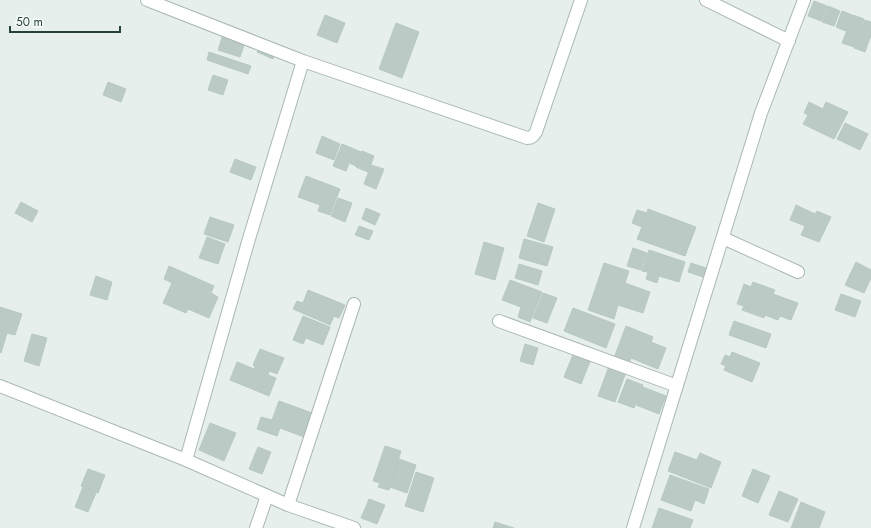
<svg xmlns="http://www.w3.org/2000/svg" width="871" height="528" viewBox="0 0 871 528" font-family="Jost,sans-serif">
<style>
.building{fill:#bbcac4;stroke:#b8c9c2}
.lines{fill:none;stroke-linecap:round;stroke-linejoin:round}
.minor-casing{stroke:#a8b8b2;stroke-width:14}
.minor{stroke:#fff;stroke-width:12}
</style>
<rect width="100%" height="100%" fill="#e6efeb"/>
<path class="building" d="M814,1L827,6L821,21L808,16Z
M828,6L840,11L834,26L822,22Z
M842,11L852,15L846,31L836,27Z
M325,15L345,23L337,43L317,35Z
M853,15L864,19L854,47L842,43Z
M865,20L871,22V35L865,52L854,48Z
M396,23L419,32L402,78L379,69Z
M225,28L247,36L240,57L218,50Z
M263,39L279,46L273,59L257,52Z
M209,52L251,66L248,74L207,60Z
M213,75L228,80L223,95L208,90Z
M108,82L126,89L121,102L103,95Z
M809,102L823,109L826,102L848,112L834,139L803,124L808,115L804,113Z
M845,123L868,134L860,150L837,139Z
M322,136L340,144L334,160L316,153Z
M342,144L361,152L356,166L349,163L346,171L333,166Z
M362,151L374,156L368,172L356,167Z
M235,159L256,167L251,180L230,172Z
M371,165L384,169L376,189L364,184Z
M306,176L340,189L330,215L318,211L320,205L298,197Z
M338,198L352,203L345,222L331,216Z
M21,202L38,211L32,222L15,213Z
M538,203L555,209L544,242L527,236Z
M796,205L815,214L817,211L831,217L819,242L801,235L805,226L790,220Z
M366,208L380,214L375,225L362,219Z
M648,209L696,227L685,256L637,239L642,227L632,223L637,210L647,213Z
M210,217L234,225L228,242L204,234Z
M359,226L373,231L369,240L355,235Z
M207,237L225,244L218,264L199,258Z
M524,239L553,247L547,266L519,258Z
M484,242L504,248L495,280L475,274Z
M633,248L647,253L641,270L627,266Z
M649,250L685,262L679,282L659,276L657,283L646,279L648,272L642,271Z
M856,262L871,270V278L864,293L845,285Z
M604,263L629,271L625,283L650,292L643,313L618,305L614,319L588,310Z
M691,263L709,269L706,278L688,272Z
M519,264L542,271L538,285L515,278Z
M169,266L214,286L211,293L218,297L209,318L188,309L186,313L163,303L172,283L164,279Z
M96,276L112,282L107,300L90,295Z
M510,280L542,292L530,322L518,317L521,307L502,300Z
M753,282L775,290L773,294L798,303L791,320L780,316L778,320L765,315L764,318L742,310L744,306L737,304L744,284L751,287Z
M308,290L345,305L339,318L334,316L330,325L293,309L297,301L303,303Z
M543,293L557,298L547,323L533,318Z
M841,294L861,301L855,317L835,310Z
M0,307L22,314L15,335L7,333L1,353L0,352Z
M573,308L615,324L606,348L564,331Z
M303,316L330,327L323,345L306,338L303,344L293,340Z
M734,321L771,334L766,348L729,335Z
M626,326L653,337L651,342L666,348L658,369L631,358L629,364L614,358Z
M32,334L47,338L39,366L24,361Z
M525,344L538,348L533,365L520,361Z
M260,349L284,358L277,374L253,365Z
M574,352L591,359L581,384L564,377Z
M732,352L760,363L752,382L724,370L726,366L721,364L725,355L730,357Z
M237,362L254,369L255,366L269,372L268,375L276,378L269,396L230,380Z
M609,366L626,372L615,402L598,396Z
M627,379L643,385L634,408L618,402Z
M643,387L666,396L659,414L636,405Z
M279,401L315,414L307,438L280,428L277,436L257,429L261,417L272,420Z
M210,423L236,433L224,461L199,450Z
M385,446L401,451L389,490L378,487L380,483L373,481Z
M258,447L271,452L262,474L249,469Z
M675,452L697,460L700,453L721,462L711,488L668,471Z
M399,459L416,465L407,493L390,487Z
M88,469L105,475L98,493L81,486Z
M753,469L770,476L758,503L742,496Z
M416,472L434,478L423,512L405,506Z
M670,475L709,489L704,504L695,500L691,511L661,500Z
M83,487L96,493L88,512L75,507Z
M779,491L798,499L788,522L769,515Z
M369,499L385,505L377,524L361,518Z
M801,502L825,512L819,528H791Z
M659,508L693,520L690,528H652Z
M495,522L514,528H493Z"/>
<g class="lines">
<defs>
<path id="minor" d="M147,0L303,61
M706,0L789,41
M723,238L798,272
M499,321L677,386
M0,386L186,460L288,505L354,528
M186,460L248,242L303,61L527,138C532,138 533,136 536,132L581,0
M288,505L354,304
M256,528L267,496
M633,528L761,113L804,0"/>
</defs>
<use href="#minor" class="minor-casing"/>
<use href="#minor" class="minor"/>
</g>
<path d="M10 26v6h110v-6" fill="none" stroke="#24423a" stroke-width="2"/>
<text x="16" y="26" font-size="12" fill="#24423a" stroke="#f7fbf9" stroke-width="3" paint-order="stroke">50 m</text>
</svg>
